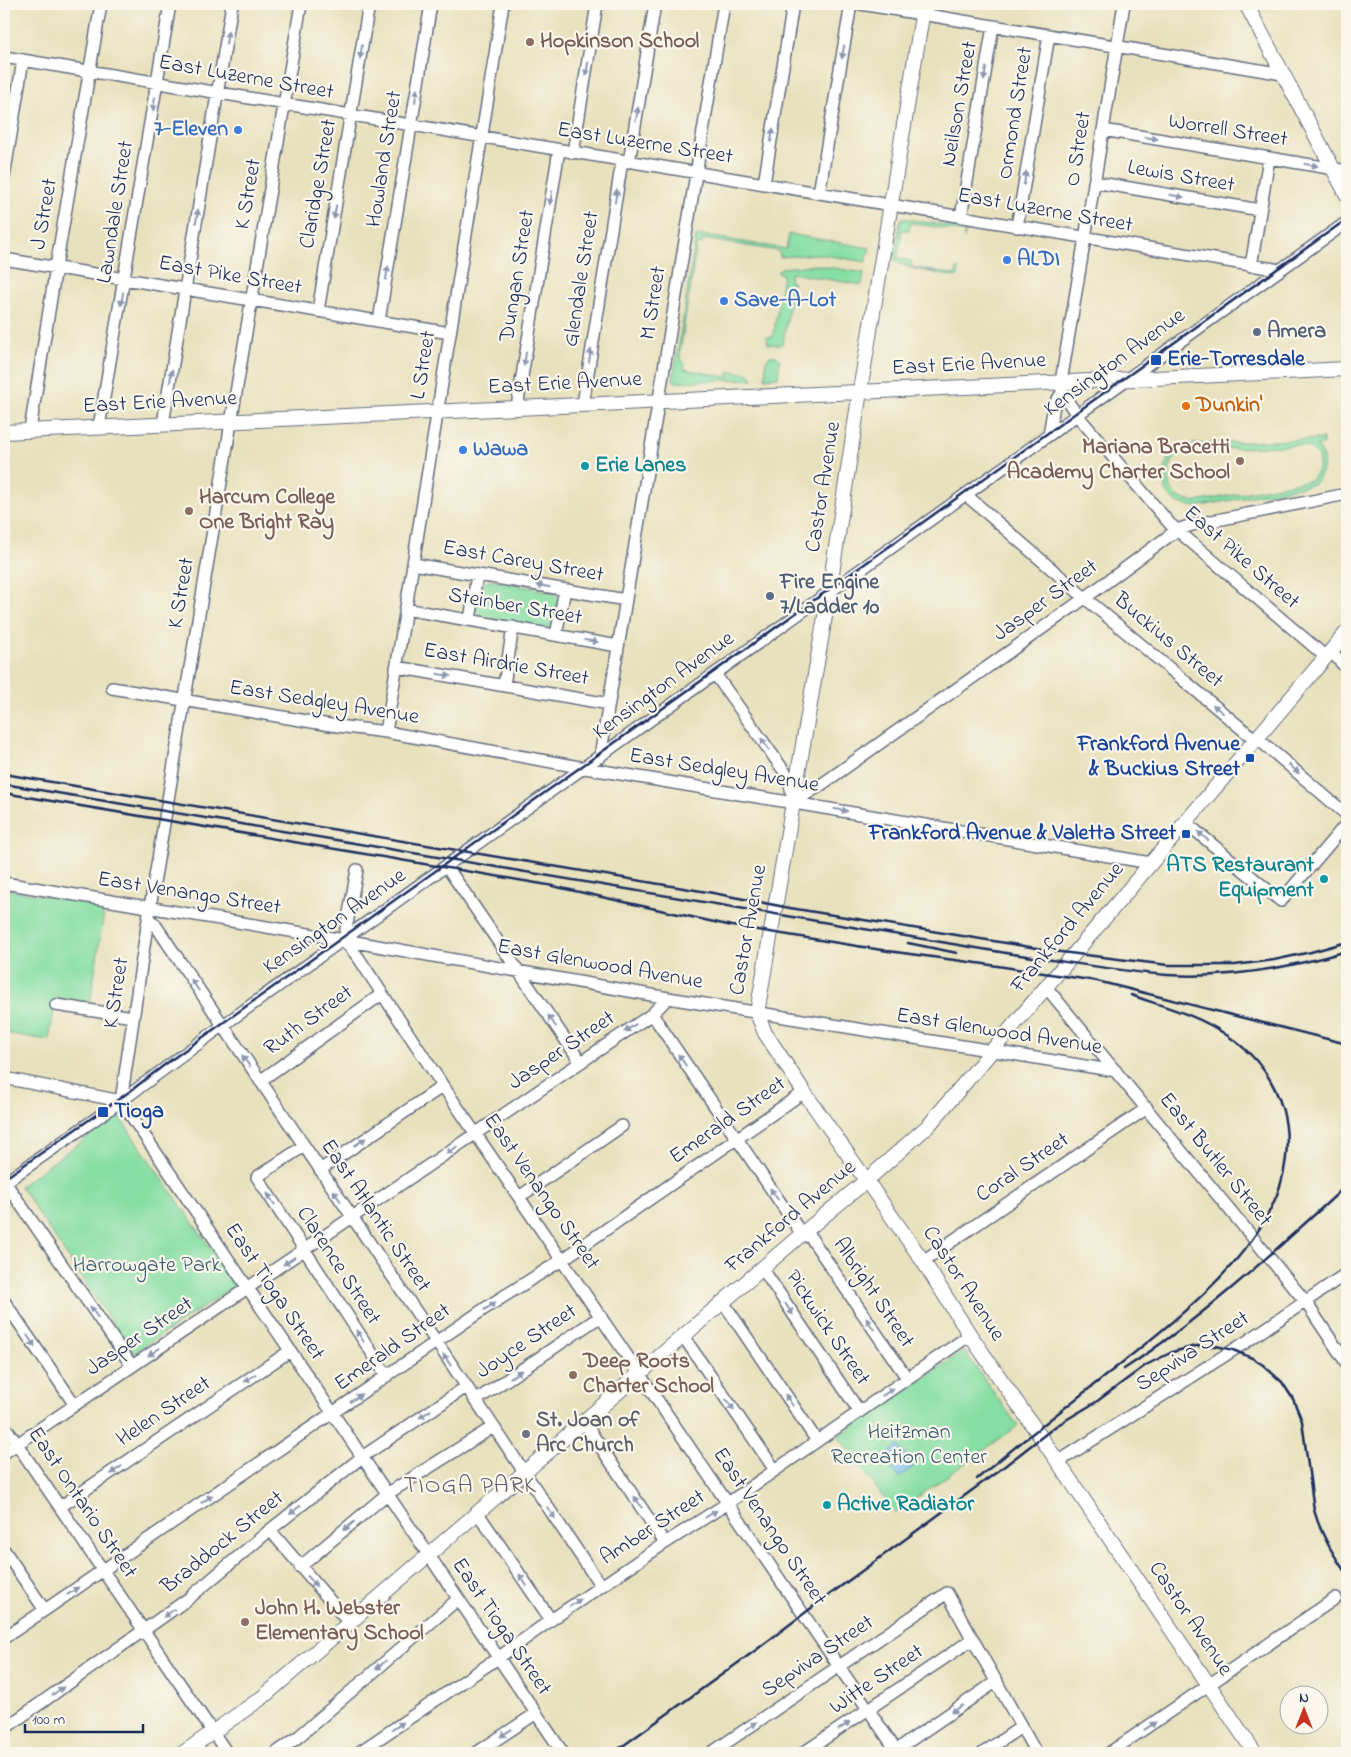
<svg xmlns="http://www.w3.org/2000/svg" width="1351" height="1757" viewBox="0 0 1351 1757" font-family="'Indie Flower',sans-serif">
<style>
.green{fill:#85dea3;stroke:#508680;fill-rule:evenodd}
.water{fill:#74baeb;stroke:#4874a4}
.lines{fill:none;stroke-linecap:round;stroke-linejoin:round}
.minor-casing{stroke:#636d7f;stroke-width:14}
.major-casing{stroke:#636d7f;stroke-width:16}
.minor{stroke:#fff;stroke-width:11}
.major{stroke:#fff;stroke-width:14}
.rail{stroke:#1b2f5e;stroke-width:2.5}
.oneway{fill:#8d97ae}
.education-dot{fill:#8d6e63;stroke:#fbf7ec;stroke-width:2}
.shop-dot{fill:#3f7fe0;stroke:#fbf7ec;stroke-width:2}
.service-dot{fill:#5c6f8a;stroke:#fbf7ec;stroke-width:2}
.transit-dot{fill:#1a4fb4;stroke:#fbf7ec;stroke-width:2}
.food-dot{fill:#e8710a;stroke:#fbf7ec;stroke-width:2}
.culture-dot{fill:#0f9aa8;stroke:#fbf7ec;stroke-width:2}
.worship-dot{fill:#6b7280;stroke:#fbf7ec;stroke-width:2}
.labels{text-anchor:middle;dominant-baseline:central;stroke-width:4.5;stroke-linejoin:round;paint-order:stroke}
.education-label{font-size:22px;font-weight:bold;fill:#785e54;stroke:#fbf7ec;text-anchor:start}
.street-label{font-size:22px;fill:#1b2f5e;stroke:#fbf7ec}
.shop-label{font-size:22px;font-weight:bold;fill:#366cbe;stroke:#fbf7ec;text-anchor:start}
.service-label{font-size:22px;font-weight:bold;fill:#4e5e75;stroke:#fbf7ec;text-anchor:start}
.transit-label{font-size:22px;font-weight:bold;fill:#164399;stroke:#fbf7ec;text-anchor:start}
.food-label{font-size:22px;font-weight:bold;fill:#c56008;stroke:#fbf7ec;text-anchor:start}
.culture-label{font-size:22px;font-weight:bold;fill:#0d838f;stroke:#fbf7ec;text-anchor:start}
.park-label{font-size:22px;fill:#365b6f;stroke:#fbf7ec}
.worship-label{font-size:22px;font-weight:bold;fill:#5b616d;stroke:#fbf7ec;text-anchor:start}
.neighbourhood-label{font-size:24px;letter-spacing:1px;fill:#5e5e6f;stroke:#fbf7ec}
</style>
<rect width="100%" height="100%" fill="#fbf7ec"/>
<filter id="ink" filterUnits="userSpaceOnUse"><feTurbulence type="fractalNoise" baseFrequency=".02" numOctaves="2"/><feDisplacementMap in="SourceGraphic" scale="10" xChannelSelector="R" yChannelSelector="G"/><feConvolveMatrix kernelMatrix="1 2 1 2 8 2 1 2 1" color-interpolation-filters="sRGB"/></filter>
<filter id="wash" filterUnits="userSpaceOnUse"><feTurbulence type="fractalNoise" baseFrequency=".0096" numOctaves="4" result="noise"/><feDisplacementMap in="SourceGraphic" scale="20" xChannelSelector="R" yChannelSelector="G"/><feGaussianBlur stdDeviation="1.12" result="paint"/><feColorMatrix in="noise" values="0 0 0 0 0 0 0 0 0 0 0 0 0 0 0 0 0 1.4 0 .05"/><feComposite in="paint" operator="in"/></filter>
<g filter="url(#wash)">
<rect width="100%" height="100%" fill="#e8e1bd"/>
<path class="green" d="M901,218L967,229L964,239V232L911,223L909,230H902L898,258L911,261V267L955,275L957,269L959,268L958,276L955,277L915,269L895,262V260H894Z
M789,234L870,248L866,262L818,254L780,257L779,251L703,239L702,244H697L680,352L681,359L685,364L684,369L728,377L729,371L750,374L753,379L676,382L673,380L696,236L700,237L701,235L786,249Z
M816,265L864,273L862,285L791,273L789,282L793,283L783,343L780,345L768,344L767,337H773L783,274L778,273V271L781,268Z
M770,356H776L780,359L778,377L765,378L766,360Z
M1323,439V445H1316C1328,457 1324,472 1314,484L1196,507C1175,505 1161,495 1164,472C1165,462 1169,455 1178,450C1182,447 1188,447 1193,446V444ZM1302,445C1320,451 1325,465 1311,480L1196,502C1177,500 1167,492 1169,471C1170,464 1173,459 1179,455C1185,452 1192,452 1199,450Z
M491,580L553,592L558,599L554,625L544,629L481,616L476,611C478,598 477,585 491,580Z
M4,889L105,906L90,1003L56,998L49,1040L4,1033Z
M118,1115L236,1285L133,1354L20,1186Z
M964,1351L1018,1426L895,1513L838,1436Z"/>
<path class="water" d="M898,1445L914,1466L899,1478L892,1469L894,1460L889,1453Z"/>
</g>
<g filter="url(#ink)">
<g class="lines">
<defs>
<path id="minor" d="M861,4L1283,74
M1124,4L1061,382L1062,393L1077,415L1170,524L1326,657
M4,57L1280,270
M1103,130L1347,171
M573,153L597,4
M629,162L655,4
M4,177L23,60
M1094,182L1260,210
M764,184L793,4
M819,193L851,4
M961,217L993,26
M1017,227L1049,35
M4,259L450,333
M1251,266L1269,158
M318,311L369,4
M379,321L431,4
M583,404L622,161
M517,407L559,150
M163,424L232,4
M99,427L170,4
M30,430L56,267L101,4
M1049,435L1054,405L1062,393
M966,495L1085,598L1247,733L1264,744L1347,815
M413,564L626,600
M405,609L618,646
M470,620L477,575
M556,635L565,590
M1331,651L1347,669
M396,667L609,704
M715,674L789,778L792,795
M504,685L513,627
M112,688L330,725L386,732L585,768L1151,863
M386,732L503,4
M600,757L724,4
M793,802L818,787L1085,598L1177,530L1192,525L1347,494
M1185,822L1281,901L1347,823
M447,867L580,1061
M4,883L344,940L668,998L1116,1071
M148,919L154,923L601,1586
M344,940L358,957L443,1086L898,1753
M344,940L357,870
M1046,987L1305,1301L1347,1364
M56,1005L133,1017
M652,1014L797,1227L802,1234L811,1238L907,1378
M4,1078L121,1101L563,1753
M260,1081L382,994
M121,1101L148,919L301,4
M304,1146L257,1177L387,1376
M320,1170L443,1086
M5,1182L132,1366
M4,1183L121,1101L222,1026L1347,222
M519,1197L622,1126
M923,1261L1147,1108
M762,1268L859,1411
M4,1301L75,1405
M723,1302L817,1441
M683,1336L775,1470
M475,1401L601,1316
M584,1422L665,1543
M4,1425L227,1753
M4,1453L652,1014L668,998
M1058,1462L1246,1342L1347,1273
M60,1507L290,1351
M477,1512L551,1620
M270,1530L349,1623
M4,1550L44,1609
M300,1567L387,1494L493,1427
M4,1638L490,1305L562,1260L804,1092
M4,1729L188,1599L270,1530L362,1457L466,1387
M276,1753L297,1738L458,1599
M358,1753L498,1658L551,1620L665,1543L728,1503L970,1335
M476,1753L535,1714
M711,1753L947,1593L1036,1753
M803,1753L973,1639
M892,1753L997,1681
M983,1753L1021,1727
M1109,1753L1336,1598"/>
<path id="major" d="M924,4L860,391L829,593L757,1013L765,1033L804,1092L923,1261L970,1335L1058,1462L1255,1753
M1246,4L1347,195
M4,432L1347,369
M183,1753L263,1697L802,1234L867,1180L929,1125L1347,632"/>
</defs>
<use href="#minor" class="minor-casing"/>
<use href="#major" class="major-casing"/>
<use href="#minor" class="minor"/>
<use href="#major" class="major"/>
<path class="rail" d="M4,774L713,893L790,908L1061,952L1168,965H1235L1274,960L1311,952L1347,942
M4,784L1012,954C1063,961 1115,971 1167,975C1228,979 1289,968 1347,951
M4,793L548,885L732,926L888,951L984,964L1097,981L1347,1044
M908,943L957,953
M4,1179L129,1092L171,1060L1347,219
M1124,1369C1204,1317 1277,1249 1347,1185
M977,1479C1025,1438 1075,1400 1124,1361C1176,1320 1244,1266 1272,1206C1286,1178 1291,1142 1283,1111C1274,1078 1253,1052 1225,1034C1198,1015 1162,1006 1131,995
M613,1753L756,1650L814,1606L997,1472L1056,1426L1096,1402L1146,1365L1172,1352L1196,1346H1216L1233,1350L1252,1358L1263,1365L1282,1382L1293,1399L1302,1421L1314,1510C1321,1535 1333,1554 1347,1575"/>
</g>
<defs><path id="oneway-solid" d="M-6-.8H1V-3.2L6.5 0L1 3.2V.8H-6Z" transform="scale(1.25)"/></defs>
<g class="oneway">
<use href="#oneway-solid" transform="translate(227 38) rotate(-81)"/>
<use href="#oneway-solid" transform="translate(361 52) rotate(99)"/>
<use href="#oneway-solid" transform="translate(843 52) rotate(100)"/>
<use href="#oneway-solid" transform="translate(587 69) rotate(99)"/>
<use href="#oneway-solid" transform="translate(985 74) rotate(100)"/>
<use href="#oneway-solid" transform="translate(416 96) rotate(-81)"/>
<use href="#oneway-solid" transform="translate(154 104) rotate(99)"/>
<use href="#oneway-solid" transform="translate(637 114) rotate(-80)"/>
<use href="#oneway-solid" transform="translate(772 135) rotate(-81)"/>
<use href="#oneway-solid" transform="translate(1151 138) rotate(9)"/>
<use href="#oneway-solid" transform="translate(1311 165) rotate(9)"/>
<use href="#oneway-solid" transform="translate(1025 178) rotate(-81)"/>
<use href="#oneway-solid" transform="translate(616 196) rotate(-81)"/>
<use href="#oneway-solid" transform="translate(1177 196) rotate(10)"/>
<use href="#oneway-solid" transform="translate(551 198) rotate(99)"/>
<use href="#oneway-solid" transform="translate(335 212) rotate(100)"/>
<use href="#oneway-solid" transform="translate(197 216) rotate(-81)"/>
<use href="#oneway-solid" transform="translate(387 273) rotate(-81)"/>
<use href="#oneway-solid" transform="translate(122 299) rotate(100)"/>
<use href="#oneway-solid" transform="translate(590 356) rotate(-81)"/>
<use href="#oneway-solid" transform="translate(525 359) rotate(99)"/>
<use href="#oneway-solid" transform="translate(171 376) rotate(-80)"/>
<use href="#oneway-solid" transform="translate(543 586) rotate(-170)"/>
<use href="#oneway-solid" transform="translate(591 641) rotate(10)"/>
<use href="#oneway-solid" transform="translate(444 675) rotate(9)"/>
<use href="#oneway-solid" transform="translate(1218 709) rotate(-140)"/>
<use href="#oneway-solid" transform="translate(765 744) rotate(-125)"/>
<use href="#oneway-solid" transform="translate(1294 769) rotate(41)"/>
<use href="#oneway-solid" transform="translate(841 810) rotate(10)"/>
<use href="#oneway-solid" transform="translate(1203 836) rotate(-140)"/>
<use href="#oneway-solid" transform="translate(195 985) rotate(-124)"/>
<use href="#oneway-solid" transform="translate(552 1021) rotate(-124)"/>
<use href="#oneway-solid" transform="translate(630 1028) rotate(147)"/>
<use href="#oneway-solid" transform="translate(682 1060) rotate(-124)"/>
<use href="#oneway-solid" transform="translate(246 1061) rotate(-125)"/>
<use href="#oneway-solid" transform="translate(360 1142) rotate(-34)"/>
<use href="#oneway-solid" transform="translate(452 1150) rotate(146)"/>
<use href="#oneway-solid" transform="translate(774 1194) rotate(-125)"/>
<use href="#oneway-solid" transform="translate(337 1196) rotate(-124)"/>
<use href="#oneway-solid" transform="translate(271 1199) rotate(-123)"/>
<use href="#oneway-solid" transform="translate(289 1261) rotate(146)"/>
<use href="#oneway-solid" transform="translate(490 1306) rotate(-34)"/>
<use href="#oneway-solid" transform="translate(789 1309) rotate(56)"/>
<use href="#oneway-solid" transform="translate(94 1312) rotate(-124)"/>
<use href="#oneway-solid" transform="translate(870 1324) rotate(-124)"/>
<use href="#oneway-solid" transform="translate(360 1336) rotate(-123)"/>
<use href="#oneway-solid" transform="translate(31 1341) rotate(56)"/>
<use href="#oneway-solid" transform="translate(154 1352) rotate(146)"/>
<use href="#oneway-solid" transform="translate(447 1360) rotate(-124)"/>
<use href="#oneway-solid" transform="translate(516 1374) rotate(-34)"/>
<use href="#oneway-solid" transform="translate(250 1378) rotate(146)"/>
<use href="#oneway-solid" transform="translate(888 1392) rotate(-34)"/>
<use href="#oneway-solid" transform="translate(356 1398) rotate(-35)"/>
<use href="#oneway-solid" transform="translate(789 1400) rotate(-124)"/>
<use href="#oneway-solid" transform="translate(730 1405) rotate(55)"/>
<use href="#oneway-solid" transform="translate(425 1414) rotate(146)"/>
<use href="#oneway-solid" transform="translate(116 1470) rotate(146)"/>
<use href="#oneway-solid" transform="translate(207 1499) rotate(-34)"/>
<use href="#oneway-solid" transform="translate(638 1502) rotate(-124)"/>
<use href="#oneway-solid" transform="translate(295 1510) rotate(141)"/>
<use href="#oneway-solid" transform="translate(551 1513) rotate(56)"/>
<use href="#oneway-solid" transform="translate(711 1514) rotate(-32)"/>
<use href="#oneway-solid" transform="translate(349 1526) rotate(140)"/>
<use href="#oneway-solid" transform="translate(523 1580) rotate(-124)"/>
<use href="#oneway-solid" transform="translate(312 1581) rotate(49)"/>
<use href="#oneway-solid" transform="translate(73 1591) rotate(-33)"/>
<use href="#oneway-solid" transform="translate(575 1603) rotate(-34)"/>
<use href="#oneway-solid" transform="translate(169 1613) rotate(145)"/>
<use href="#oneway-solid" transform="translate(381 1665) rotate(139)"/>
<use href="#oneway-solid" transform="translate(58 1691) rotate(-35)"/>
<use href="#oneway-solid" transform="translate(957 1709) rotate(146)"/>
<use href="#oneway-solid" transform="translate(398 1726) rotate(-34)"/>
<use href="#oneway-solid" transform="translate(751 1726) rotate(-34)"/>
<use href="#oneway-solid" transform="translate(844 1726) rotate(-34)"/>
<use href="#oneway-solid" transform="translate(1150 1726) rotate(-34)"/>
<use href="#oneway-solid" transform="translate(506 1733) rotate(146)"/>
</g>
</g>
<g class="education-dot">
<circle cx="530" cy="42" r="5"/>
<circle cx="1240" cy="461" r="5"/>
<circle cx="189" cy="511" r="5"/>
<circle cx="573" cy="1375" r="5"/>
<circle cx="245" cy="1622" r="5"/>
</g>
<g class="shop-dot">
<circle cx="238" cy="130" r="5"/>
<circle cx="1007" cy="260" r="5"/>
<circle cx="724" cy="301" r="5"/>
<circle cx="463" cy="450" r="5"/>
</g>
<g class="service-dot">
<circle cx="1257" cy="332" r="5"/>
<circle cx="770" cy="596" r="5"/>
</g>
<g class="transit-dot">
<rect x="1150" y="354" width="12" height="12" rx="2.5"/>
<rect x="1245" y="753" width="10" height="10" rx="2.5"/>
<rect x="1181" y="829" width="10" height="10" rx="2.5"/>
<rect x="97" y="1106" width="12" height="12" rx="2.5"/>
</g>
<circle class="food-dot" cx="1186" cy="406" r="5"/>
<g class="culture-dot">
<circle cx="585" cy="466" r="5"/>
<circle cx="1324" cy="879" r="5"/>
<circle cx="827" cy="1505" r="5"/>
</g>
<circle class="worship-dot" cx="526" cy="1434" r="5"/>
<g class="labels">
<g class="education-label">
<text x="540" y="42">Hopkinson School</text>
<text x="1230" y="448" text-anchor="end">Mariana Bracetti<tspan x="1230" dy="25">Academy Charter School</tspan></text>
<text x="199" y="498">Harcum College<tspan x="199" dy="25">One Bright Ray</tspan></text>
<text x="583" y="1362">Deep Roots<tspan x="583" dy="25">Charter School</tspan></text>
<text x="255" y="1609">John H. Webster<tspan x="255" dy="25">Elementary School</tspan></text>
</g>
<g class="street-label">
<text transform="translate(246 78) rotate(10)">East Luzerne Street</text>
<text transform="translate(960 104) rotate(-80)">Neilson Street</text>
<text transform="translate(1016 113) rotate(-81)">Ormond Street</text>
<text transform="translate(1228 131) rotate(9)">Worrell Street</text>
<text transform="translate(645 144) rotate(9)">East Luzerne Street</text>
<text transform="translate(1079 149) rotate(-81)">O Street</text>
<text transform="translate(385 159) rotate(-81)">Howland Street</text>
<text transform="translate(1181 177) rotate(10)">Lewis Street</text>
<text transform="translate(319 184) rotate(-80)">Claridge Street</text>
<text transform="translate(249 194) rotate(-80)">K Street</text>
<text transform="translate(1045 211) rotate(10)">East Luzerne Street</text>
<text transform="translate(116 212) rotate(-81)">Lawndale Street</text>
<text transform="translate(45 214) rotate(-80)">J Street</text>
<text transform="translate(230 276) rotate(10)">East Pike Street</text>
<text transform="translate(518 276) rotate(-81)">Dungan Street</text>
<text transform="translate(582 279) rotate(-81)">Glendale Street</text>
<text transform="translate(654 303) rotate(-81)">M Street</text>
<text transform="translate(1115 363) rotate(-36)">Kensington Avenue</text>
<text transform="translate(424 365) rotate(-81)">L Street</text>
<text transform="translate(969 365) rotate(-3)">East Erie Avenue</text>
<text transform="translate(565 384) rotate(-3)">East Erie Avenue</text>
<text transform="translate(160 403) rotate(-3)">East Erie Avenue</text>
<text transform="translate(824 487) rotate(-81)">Castor Avenue</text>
<text transform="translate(1241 558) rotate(41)">East Pike Street</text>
<text transform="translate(523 562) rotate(10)">East Carey Street</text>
<text transform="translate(182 593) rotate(-80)">K Street</text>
<text transform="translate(1046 601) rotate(-36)">Jasper Street</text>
<text transform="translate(515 607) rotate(10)">Steinber Street</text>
<text transform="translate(1168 641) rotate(40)">Buckius Street</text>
<text transform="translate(506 665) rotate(10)">East Airdrie Street</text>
<text transform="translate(664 686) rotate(-36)">Kensington Avenue</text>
<text transform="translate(324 703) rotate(9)">East Sedgley Avenue</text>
<text transform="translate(724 771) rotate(9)">East Sedgley Avenue</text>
<text transform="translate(189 894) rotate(9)">East Venango Street</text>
<text transform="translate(335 922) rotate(-35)">Kensington Avenue</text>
<text transform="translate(1068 928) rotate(-50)">Frankford Avenue</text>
<text transform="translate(749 930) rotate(-80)">Castor Avenue</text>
<text transform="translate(600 965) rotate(10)">East Glenwood Avenue</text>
<text transform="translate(117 993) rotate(-81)">K Street</text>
<text transform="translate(309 1021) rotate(-36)">Ruth Street</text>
<text transform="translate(999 1032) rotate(9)">East Glenwood Avenue</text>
<text transform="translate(562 1051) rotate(-34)">Jasper Street</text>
<text transform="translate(728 1121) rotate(-35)">Emerald Street</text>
<text transform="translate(1215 1160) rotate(51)">East Butler Street</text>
<text transform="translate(1023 1168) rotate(-34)">Coral Street</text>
<text transform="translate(541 1192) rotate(55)">East Venango Street</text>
<text transform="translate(375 1216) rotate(56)">East Atlantic Street</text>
<text transform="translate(791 1217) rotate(-40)">Frankford Avenue</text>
<text transform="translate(338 1266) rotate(57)">Clarence Street</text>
<text transform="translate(963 1284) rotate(57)">Castor Avenue</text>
<text transform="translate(274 1292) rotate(56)">East Tioga Street</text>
<text transform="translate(873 1293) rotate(56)">Albright Street</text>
<text transform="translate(827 1328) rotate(56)">Pickwick Street</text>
<text transform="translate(140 1337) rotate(-34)">Jasper Street</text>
<text transform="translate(527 1342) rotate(-34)">Joyce Street</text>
<text transform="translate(393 1348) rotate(-35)">Emerald Street</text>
<text transform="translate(1193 1352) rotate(-33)">Sepviva Street</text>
<text transform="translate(164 1412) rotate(-34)">Helen Street</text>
<text transform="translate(82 1503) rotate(56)">East Ontario Street</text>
<text transform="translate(769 1527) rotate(56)">East Venango Street</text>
<text transform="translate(653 1528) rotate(-33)">Amber Street</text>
<text transform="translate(223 1543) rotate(-39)">Braddock Street</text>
<text transform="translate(1190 1619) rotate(56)">Castor Avenue</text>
<text transform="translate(501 1627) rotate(56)">East Tioga Street</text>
<text transform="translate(818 1657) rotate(-34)">Sepviva Street</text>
<text transform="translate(877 1680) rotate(-34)">Witte Street</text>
</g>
<g class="shop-label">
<text x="228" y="130" text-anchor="end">7-Eleven</text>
<text x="1017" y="260">ALDI</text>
<text x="734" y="301">Save-A-Lot</text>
<text x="473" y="450">Wawa</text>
</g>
<g class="service-label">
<text x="1267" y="332">Amera</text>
<text x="780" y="583">Fire Engine<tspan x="780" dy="25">7/Ladder 10</tspan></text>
</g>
<g class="transit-label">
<text x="1167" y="360">Erie-Torresdale</text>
<text x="1240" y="745" text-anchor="end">Frankford Avenue<tspan x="1240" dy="25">&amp; Buckius Street</tspan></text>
<text x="1176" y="834" text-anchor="end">Frankford Avenue &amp; Valetta Street</text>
<text x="114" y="1112">Tioga</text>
</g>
<g class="food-label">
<text x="1196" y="406">Dunkin'</text>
</g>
<g class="culture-label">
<text x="595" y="466">Erie Lanes</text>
<text x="1314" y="866" text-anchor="end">ATS Restaurant<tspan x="1314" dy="25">Equipment</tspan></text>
<text x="837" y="1505">Active Radiator</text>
</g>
<g class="park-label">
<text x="147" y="1266">Harrowgate Park</text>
<text x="909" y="1433">Heitzman<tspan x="909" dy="25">Recreation Center</tspan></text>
</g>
<g class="worship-label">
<text x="536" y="1421">St. Joan of<tspan x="536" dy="25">Arc Church</tspan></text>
</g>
<g class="neighbourhood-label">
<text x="470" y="1486">TIOGA PARK</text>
</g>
</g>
<rect width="1351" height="1757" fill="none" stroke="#fbf7ec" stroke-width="20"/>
<g transform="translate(1304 1710)"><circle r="24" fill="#fbf7ec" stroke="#a1a7b3"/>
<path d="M0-4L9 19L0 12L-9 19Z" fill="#c8321e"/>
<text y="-8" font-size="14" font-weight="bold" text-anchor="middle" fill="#1b2f5e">N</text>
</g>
<path d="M25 1724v8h118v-8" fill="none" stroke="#1b2f5e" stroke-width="2.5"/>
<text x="32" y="1724" font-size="15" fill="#1b2f5e" stroke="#fbf7ec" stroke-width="4" paint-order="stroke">100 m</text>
</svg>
